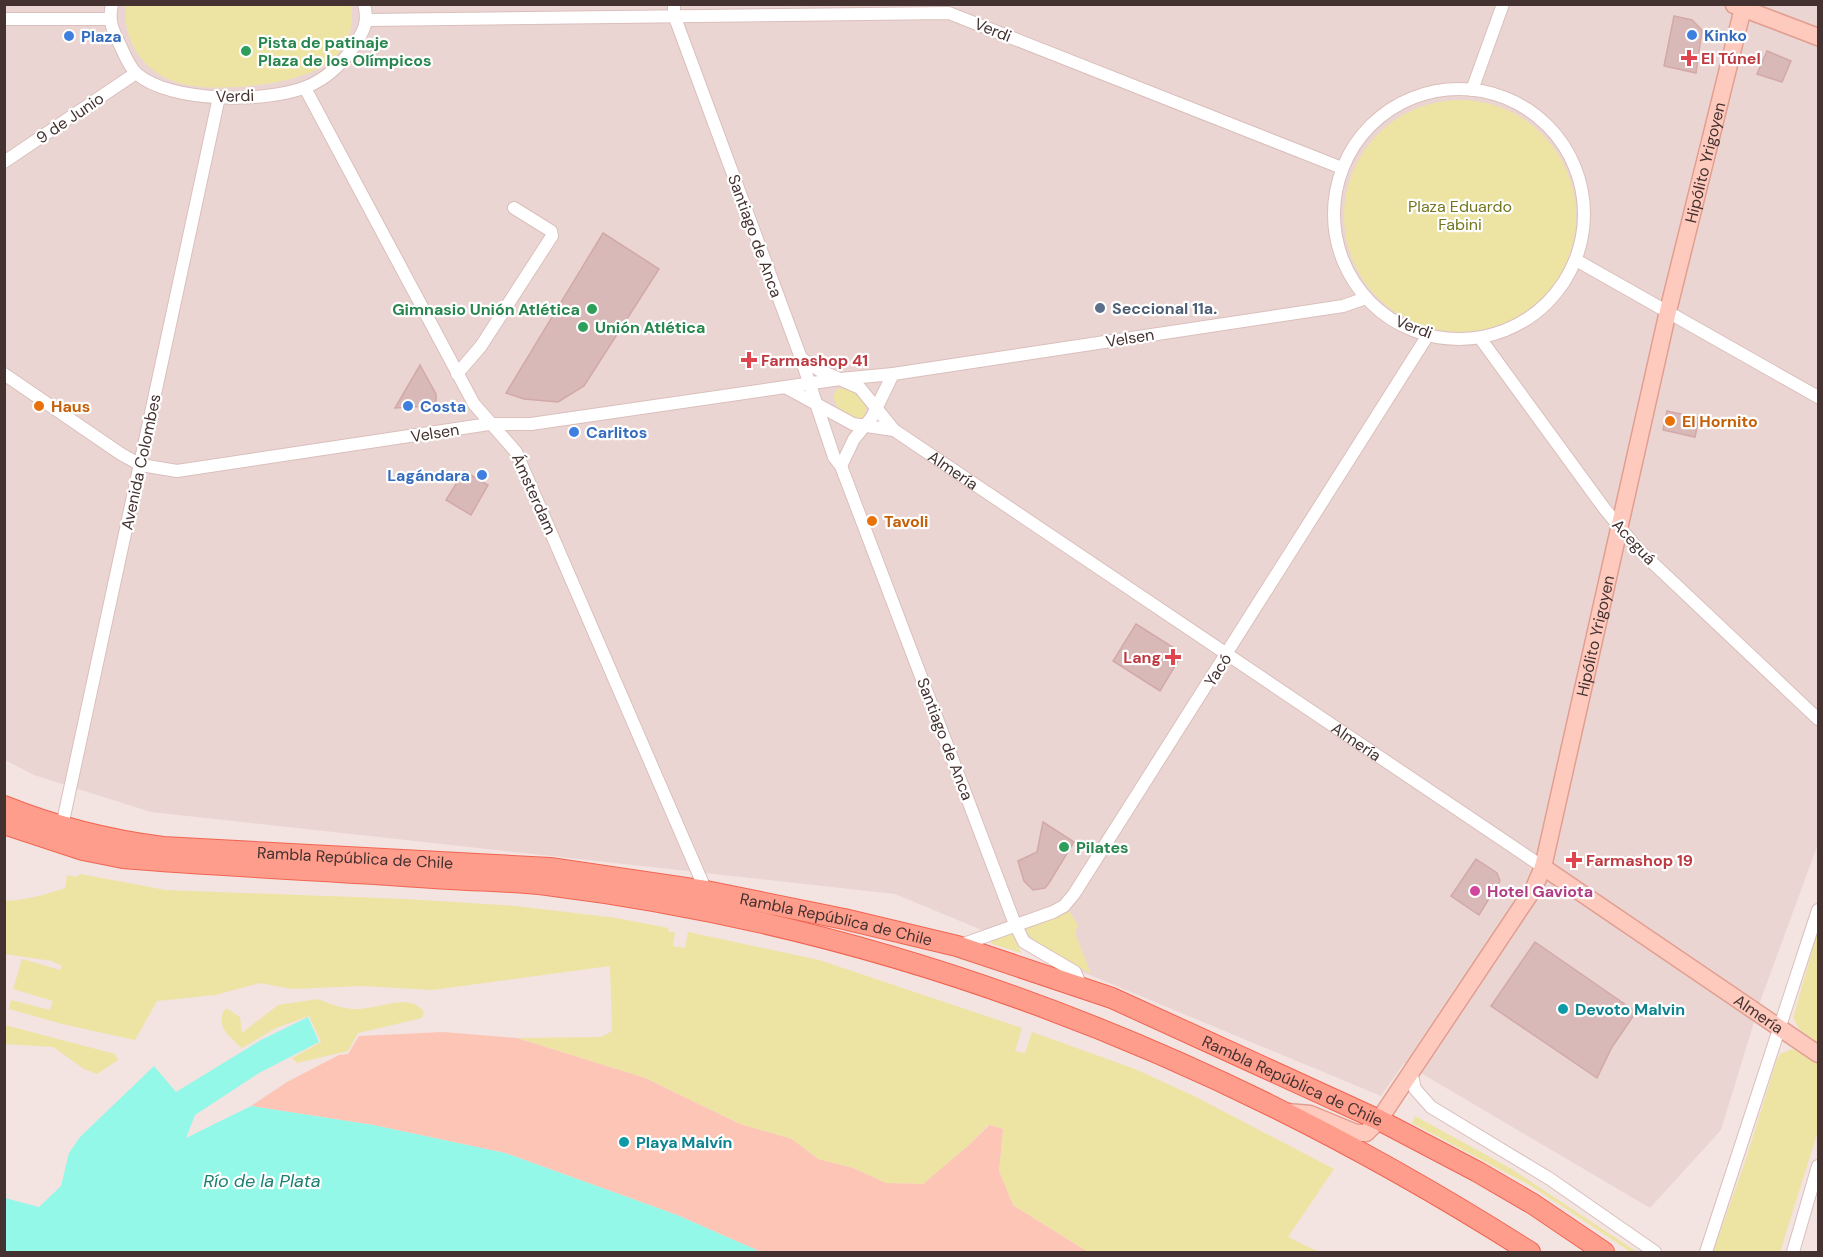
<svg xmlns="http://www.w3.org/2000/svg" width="1823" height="1257" viewBox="0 0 1823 1257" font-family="'DM Sans',sans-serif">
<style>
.residential{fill:#ebd5d2}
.green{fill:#ede4a4}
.sand{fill:#fdc5b6}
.water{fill:#94f8e8}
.building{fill:#d9b9b8;stroke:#d1a9a7;stroke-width:1.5}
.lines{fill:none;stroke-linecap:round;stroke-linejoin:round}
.street-casing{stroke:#dabfbc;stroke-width:14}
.secondary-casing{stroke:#e29e90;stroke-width:19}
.primary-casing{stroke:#f16450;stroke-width:22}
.street{stroke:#fff;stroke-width:12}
.secondary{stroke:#ffcabe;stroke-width:16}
.primary{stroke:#ff9d8d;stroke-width:20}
.shop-dot{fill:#3f7fe0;stroke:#fff;stroke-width:2}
.leisure-dot{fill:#2e9e5b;stroke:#fff;stroke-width:2}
.health-dot{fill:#e0444e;stroke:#fff;stroke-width:2}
.service-dot{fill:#5c6f8a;stroke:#fff;stroke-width:2}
.food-dot{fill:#e8710a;stroke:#fff;stroke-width:2}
.hotel-dot{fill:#d1479c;stroke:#fff;stroke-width:2}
.culture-dot{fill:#0f9aa8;stroke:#fff;stroke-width:2}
.labels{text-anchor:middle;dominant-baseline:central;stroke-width:4.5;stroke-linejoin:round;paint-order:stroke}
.street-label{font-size:16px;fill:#443231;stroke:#fff}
.shop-label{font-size:16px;font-weight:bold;fill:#366cbe;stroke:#fff;text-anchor:start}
.leisure-label{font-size:16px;font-weight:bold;fill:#27864d;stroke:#fff;text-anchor:start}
.health-label{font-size:16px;font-weight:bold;fill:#be3a42;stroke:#fff;text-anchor:start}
.park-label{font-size:16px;fill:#72771e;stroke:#fff}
.service-label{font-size:16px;font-weight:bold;fill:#4e5e75;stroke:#fff;text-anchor:start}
.food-label{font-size:16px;font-weight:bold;fill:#c56008;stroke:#fff;text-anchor:start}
.hotel-label{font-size:16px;font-weight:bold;fill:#b23c85;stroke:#fff;text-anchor:start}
.culture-label{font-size:16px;font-weight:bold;fill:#0d838f;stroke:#fff;text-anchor:start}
.water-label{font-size:18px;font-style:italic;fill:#1a8070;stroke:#fff}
</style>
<rect width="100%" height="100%" fill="#f3e3e1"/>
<path class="residential" d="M4,5H1818V844L1761,999L1721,1130L1650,1208L1404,1063L1381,1096L895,894L151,812L34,775L5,760Z"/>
<path class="green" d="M126,5H351C354,26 349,44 333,59C305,86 208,95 173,81C141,69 122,38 126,5Z
M1344 216a116 116 0 1 1 232 0a116 116 0 1 1-232 0Z
M841,388L852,391L867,404L865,417L856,419L839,410L833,397L836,390Z
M80,874L166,890L406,899L516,906L617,918L668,928L669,932H675L673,946L685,948L688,932L819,960L1022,1028L1015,1051L1025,1053L1032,1032L1135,1069L1196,1097L1334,1169L1288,1237L1319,1252H1088L1013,1205L999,1171L1003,1129L988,1125L969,1145L923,1184L886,1183L853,1168L818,1159L792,1139L740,1124L645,1078L517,1038L601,1037L612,1031L610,966L432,990L362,986L292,989L260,983L215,995L157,1001L135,1040L62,1024L9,1009L11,1000L50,1010L53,1001L13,989L22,959L60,970L62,966L52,961L5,954V901C26,900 45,895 65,888L67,875L77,877Z
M1069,911L1078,925L1075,933L1091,974C1076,964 1028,945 1026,928C1040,921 1055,920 1069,911Z
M1818,930V1043L1799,1029L1793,1018Z
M1012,932L1021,953L992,944L990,941Z
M318,999C329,1004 341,1008 353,1009C375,1011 409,991 424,1012L422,1018L358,1033L348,1051L297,1063L292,1058L321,1042L309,1016L276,1028L242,1048C229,1037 214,1025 226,1008L240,1017L242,1033L278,1005Z
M5,1025L115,1054L118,1060L97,1074L84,1069L53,1047L5,1044Z
M1792,1049L1800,1051L1818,1063V1131L1780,1252H1713L1746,1159L1776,1062L1780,1054Z
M1415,1116L1510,1168L1637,1252H1631L1531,1186L1412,1123Z"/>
<path class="sand" d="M443,1032L517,1038L594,1062L645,1078L740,1124L792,1139L818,1159L853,1168L886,1183L923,1184L969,1145L989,1125L1003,1129L999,1171L1013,1205L1088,1252H761L677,1215L505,1153L373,1125L251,1106L287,1082L339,1055L348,1054L359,1036Z"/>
<path class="water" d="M308,1017L319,1042L259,1073L195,1115L186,1138L251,1106L373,1125L505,1153L677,1215L761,1252H5V1198L39,1207L61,1186L69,1153L80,1137L154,1066L176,1092L261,1040Z"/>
<path class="building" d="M1674,16L1692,20L1702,30L1696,73L1664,66Z
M1767,51L1791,61L1782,82L1757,74Z
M603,233L659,269L584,386L558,402L524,399L506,393Z
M420,365L436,394V401L431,406L395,408Z
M1667,411L1699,418L1695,437L1663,430Z
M464,471L488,485L471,515L446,500Z
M1136,624L1174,648L1178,661L1160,691L1113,661Z
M1043,822L1074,842L1049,883L1045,888L1033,890L1024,881L1018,861L1037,852Z
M1476,859L1497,873L1500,881L1479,915L1451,896Z
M1535,942L1636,1012L1612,1047L1597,1078L1491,1006Z"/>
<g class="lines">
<defs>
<g id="street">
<path d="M112,4C108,22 113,31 121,47C125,56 130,68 137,74C171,103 266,103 306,87C326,79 342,64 354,46C364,31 369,22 364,4"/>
<path d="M674,4V15L801,358L834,457L841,466L1015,924L1024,942L1075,972L1081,986"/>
<path d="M4,19H108"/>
<path d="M368,20L949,13L1342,168"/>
<path d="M305,88L474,404L516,452L706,891"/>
<circle cx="1459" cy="214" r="125"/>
<path d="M1472,90L1503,4"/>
<path d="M4,162L136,73"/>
<path d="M1576,260L1818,397"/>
<path d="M1480,338L1604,508L1637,548L1818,719"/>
<path id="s1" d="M801,358L819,370L860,388L894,430L1543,867"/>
<path d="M4,374L121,454L141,465L177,471L489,424H531L840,379L893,374L1343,306L1366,298"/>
<path d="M457,374L481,346L552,236L551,231L514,208"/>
<path d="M787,388L853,424L894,430"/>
<path d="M841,466L854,439L872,417L893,374"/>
<path d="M62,826L219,97"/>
<path d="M958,946L1053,912L1064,906L1074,894L1428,335"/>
<path d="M1411,1071L1415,1089L1431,1107L1550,1179L1655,1252"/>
<path d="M1706,1252L1818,910"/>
<path d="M1793,1252L1818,1166"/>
</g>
<g id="secondary">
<path d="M1734,5L1818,37"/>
<path id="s2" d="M1543,867L1818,1054"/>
<path id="s3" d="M1287,1112L1310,1114L1356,1133H1366L1379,1120L1534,888L1543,867L1668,311L1744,4"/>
</g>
<g id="primary">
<path id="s4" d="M4,806C56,827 108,840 163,847L550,868L706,891L844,919L957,946L1112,998L1379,1120L1478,1172L1533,1204L1604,1252"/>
<path d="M4,824L83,850L123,858C232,867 341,871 450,879C482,881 515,881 547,885C902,929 1229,1060 1530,1252"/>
</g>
</defs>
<use href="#street" class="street-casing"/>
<use href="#secondary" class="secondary-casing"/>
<use href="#primary" class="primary-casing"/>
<use href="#street" class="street"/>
<use href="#secondary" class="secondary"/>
<use href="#primary" class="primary"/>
</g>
<g class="shop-dot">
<circle cx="1692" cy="35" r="6"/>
<circle cx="69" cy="36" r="6"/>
<circle cx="408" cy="406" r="6"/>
<circle cx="574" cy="432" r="6"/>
<circle cx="482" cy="475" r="6"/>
</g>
<g class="leisure-dot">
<circle cx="246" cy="51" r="6"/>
<circle cx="592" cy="309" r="6"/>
<circle cx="583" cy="327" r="6"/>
<circle cx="1064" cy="847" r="6"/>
</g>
<g class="health-dot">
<path d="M1686 49h6v6h6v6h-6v6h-6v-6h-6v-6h6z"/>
<path d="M746 351h6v6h6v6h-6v6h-6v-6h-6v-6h6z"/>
<path d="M1170 648h6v6h6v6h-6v6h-6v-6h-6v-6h6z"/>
<path d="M1571 851h6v6h6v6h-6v6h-6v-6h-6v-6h6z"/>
</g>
<circle class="service-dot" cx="1100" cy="308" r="6"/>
<g class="food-dot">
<circle cx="39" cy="406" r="6"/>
<circle cx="1670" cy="421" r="6"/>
<circle cx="872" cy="521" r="6"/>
</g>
<circle class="hotel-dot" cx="1475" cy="891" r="6"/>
<g class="culture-dot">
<circle cx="1563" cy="1009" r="6"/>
<circle cx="624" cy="1142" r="6"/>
</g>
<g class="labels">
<g class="street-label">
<text transform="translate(993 30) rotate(22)">Verdi</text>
<text transform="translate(235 96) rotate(-2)">Verdi</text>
<text transform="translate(70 118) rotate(-34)">9 de Junio</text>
<text stroke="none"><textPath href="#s3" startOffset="1126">Hipólito Yrigoyen</textPath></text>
<text transform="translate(755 236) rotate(70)">Santiago de Anca</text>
<text transform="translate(1414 327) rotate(21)">Verdi</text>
<text transform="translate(1130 338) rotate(-9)">Velsen</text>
<text transform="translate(435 433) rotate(-9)">Velsen</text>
<text transform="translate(141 462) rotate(-78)">Avenida Colombes</text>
<text stroke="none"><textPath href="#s1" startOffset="192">Almería</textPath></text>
<text transform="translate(534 494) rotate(66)">Ámsterdam</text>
<text transform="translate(1634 542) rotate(47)">Aceguá</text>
<text stroke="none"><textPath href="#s3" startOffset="640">Hipólito Yrigoyen</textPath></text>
<text transform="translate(1218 670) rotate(-57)">Yacó</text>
<text transform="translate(945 739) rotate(69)">Santiago de Anca</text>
<text stroke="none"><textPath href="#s1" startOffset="678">Almería</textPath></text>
<text stroke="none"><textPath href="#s4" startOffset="357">Rambla República de Chile</textPath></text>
<text stroke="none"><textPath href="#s4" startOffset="843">Rambla República de Chile</textPath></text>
<text stroke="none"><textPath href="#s2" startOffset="261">Almería</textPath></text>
<text stroke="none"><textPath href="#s4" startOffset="1329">Rambla República de Chile</textPath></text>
</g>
<g class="shop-label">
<text x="1704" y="35">Kinko</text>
<text x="81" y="36">Plaza</text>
<text x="420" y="406">Costa</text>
<text x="586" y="432">Carlitos</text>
<text x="470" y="475" text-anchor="end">Lagándara</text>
</g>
<g class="leisure-label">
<text x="258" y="42">Pista de patinaje<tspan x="258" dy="18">Plaza de los Olímpicos</tspan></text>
<text x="580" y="309" text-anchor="end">Gimnasio Unión Atlética</text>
<text x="595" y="327">Unión Atlética</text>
<text x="1076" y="847">Pilates</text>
</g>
<g class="health-label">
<text x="1701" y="58">El Túnel</text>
<text x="761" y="360">Farmashop 41</text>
<text x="1161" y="657" text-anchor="end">Lang</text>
<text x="1586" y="860">Farmashop 19</text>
</g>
<g class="park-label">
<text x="1460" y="206">Plaza Eduardo<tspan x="1460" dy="18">Fabini</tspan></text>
</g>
<g class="service-label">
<text x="1112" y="308">Seccional 11a.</text>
</g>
<g class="food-label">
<text x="51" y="406">Haus</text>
<text x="1682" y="421">El Hornito</text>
<text x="884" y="521">Tavoli</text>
</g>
<g class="hotel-label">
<text x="1487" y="891">Hotel Gaviota</text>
</g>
<g class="culture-label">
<text x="1575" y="1009">Devoto Malvin</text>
<text x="636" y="1142">Playa Malvín</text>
</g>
<g class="water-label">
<text x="262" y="1181">Río de la Plata</text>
</g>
</g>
<rect width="1823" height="1257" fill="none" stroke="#443231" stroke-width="12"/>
</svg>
